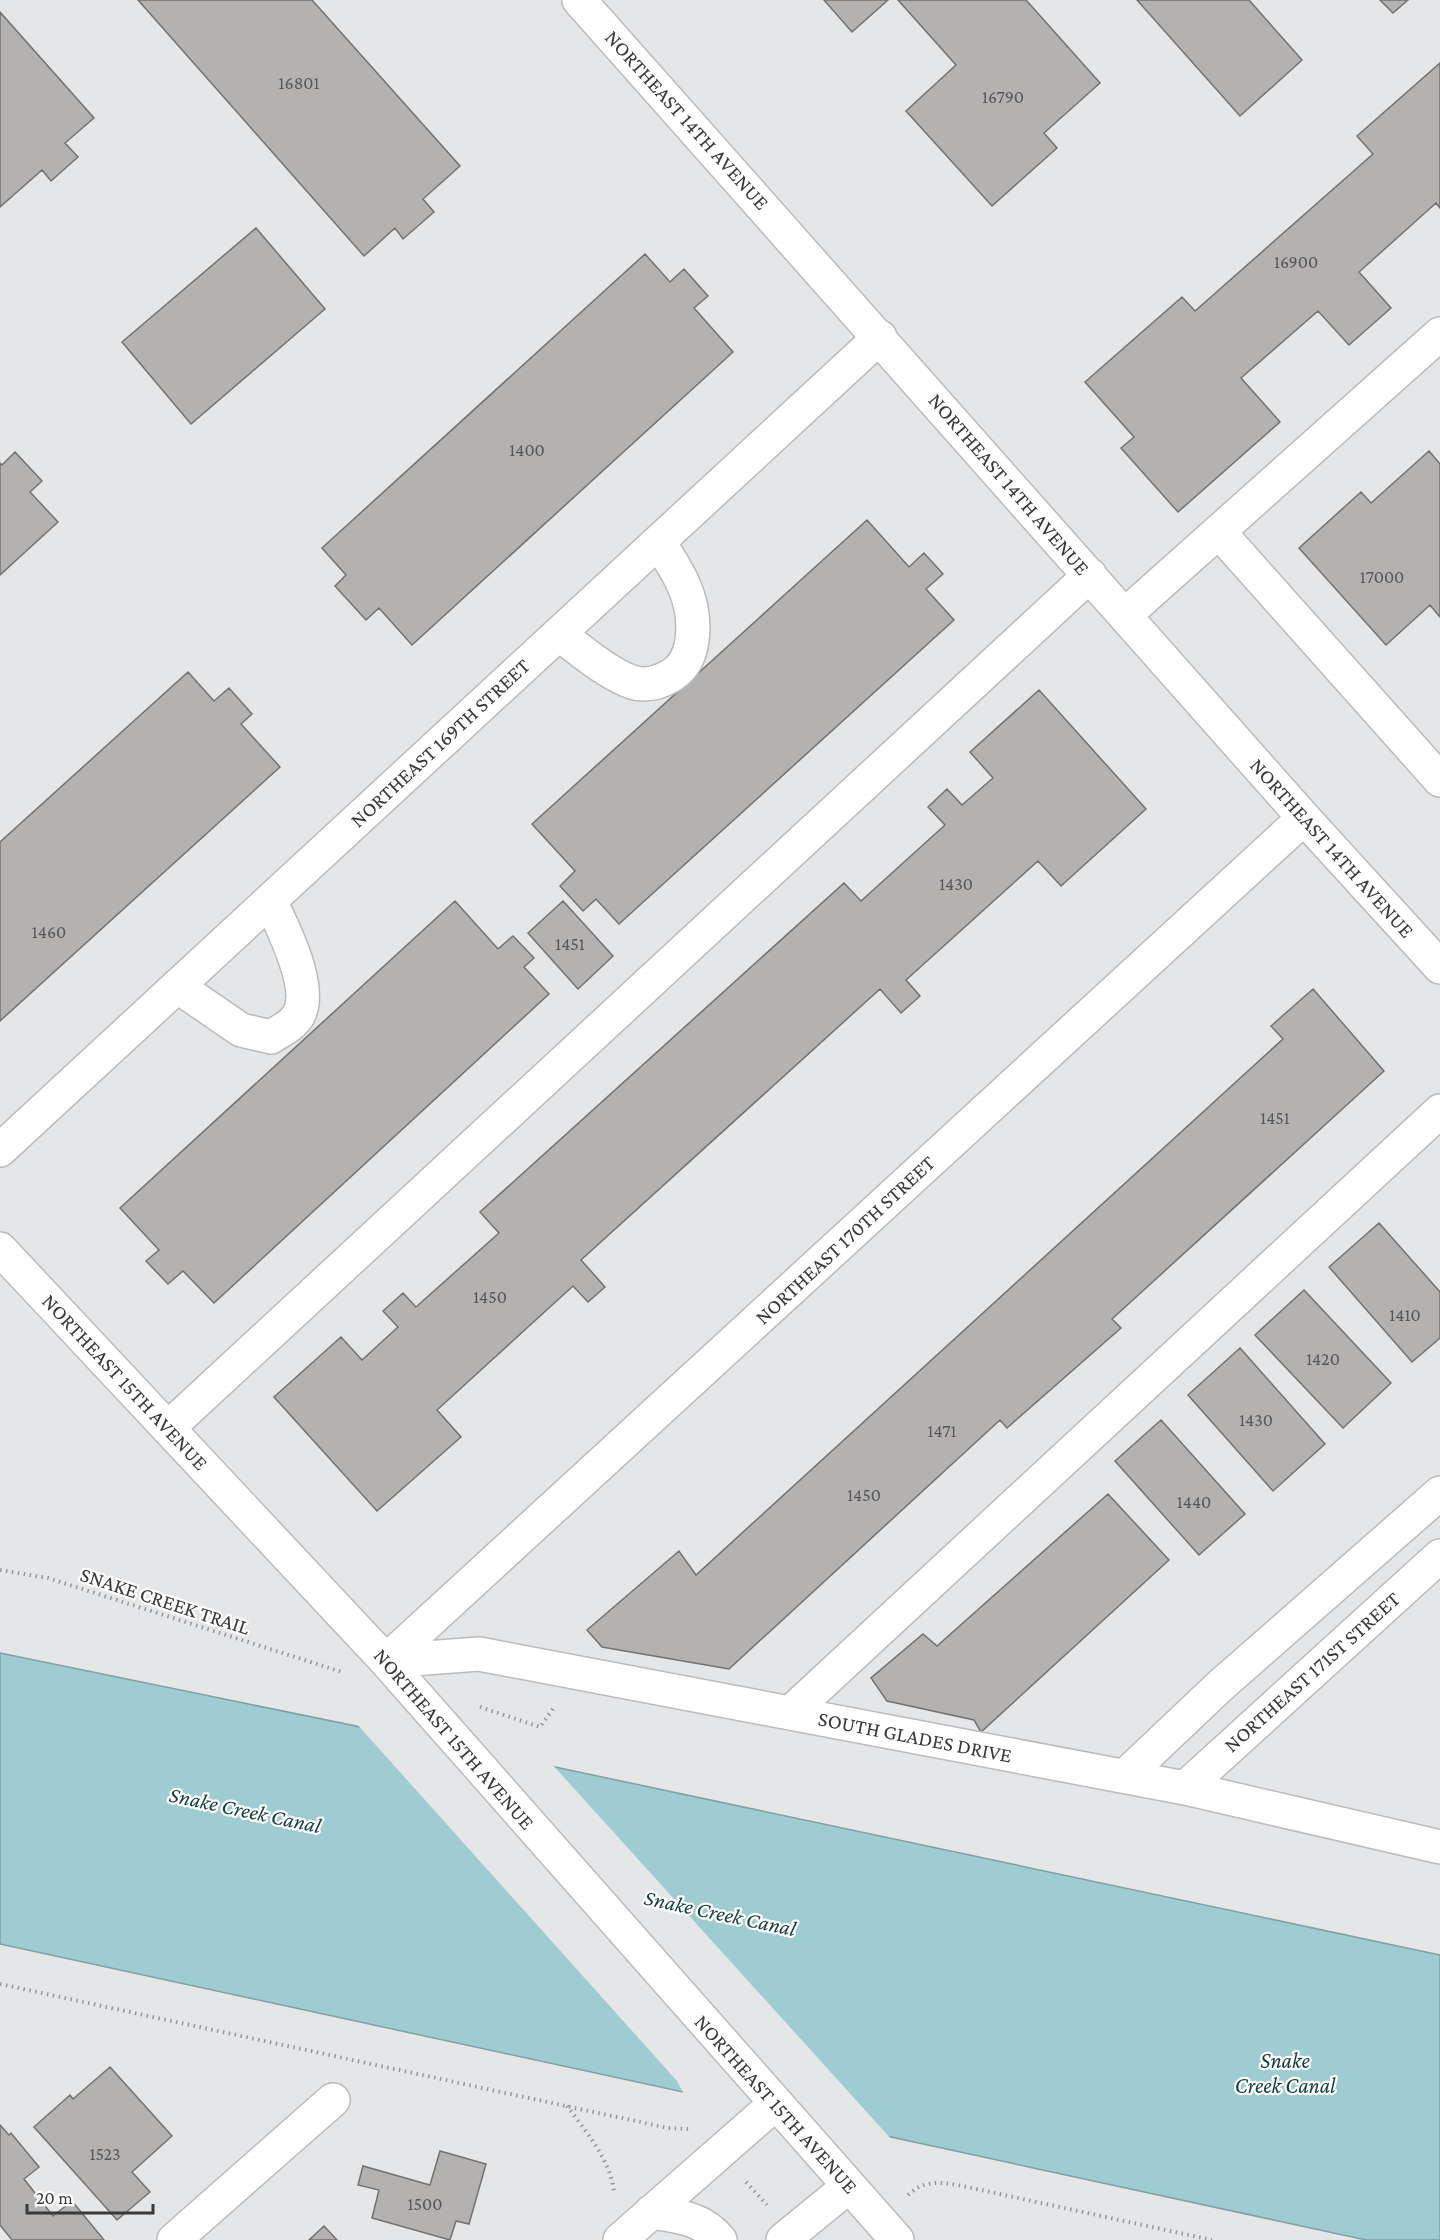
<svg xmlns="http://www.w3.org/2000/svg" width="1440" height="2240" viewBox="0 0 1440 2240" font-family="'Crimson Pro',serif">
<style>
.water{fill:#9eccd1;stroke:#80a0a4;stroke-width:1.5}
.pier{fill:#e5e6e8}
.building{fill:#b4b2b0;stroke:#747270;stroke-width:1.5}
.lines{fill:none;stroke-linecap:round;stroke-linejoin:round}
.minor-casing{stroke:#babbbd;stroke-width:36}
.path{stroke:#959697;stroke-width:4;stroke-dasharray:1.5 4.5;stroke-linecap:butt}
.minor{stroke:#fff;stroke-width:33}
.labels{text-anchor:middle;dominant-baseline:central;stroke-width:4.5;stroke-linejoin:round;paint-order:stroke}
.number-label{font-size:18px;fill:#585758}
.street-label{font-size:21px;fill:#39393a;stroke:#fff}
.water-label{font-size:22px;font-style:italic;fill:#123e42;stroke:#fff}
</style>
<rect width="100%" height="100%" fill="#e5e6e8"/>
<path class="water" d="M0,1653L541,1764L1440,1955V2240H1366L0,1944Z"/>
<path class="pier" d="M356,1723L551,1763L893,2141L685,2096L677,2081Z"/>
<path class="building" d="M138,0H312L460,166L423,199L434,212L403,239L395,228L364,256Z
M824,0H888L852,32Z
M898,0H1026L1100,83L1044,133L1057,148L992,206L906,111L956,65Z
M1137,0H1249L1302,60L1240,116Z
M1380,0H1408L1393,13Z
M0,12L94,118L65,143L78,157L51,181L42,170L0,207Z
M1440,63V208L1436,203L1359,272L1391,308L1349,345L1318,311L1241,378L1280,422L1178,512L1121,448L1134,437L1085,382L1182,297L1195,311L1373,154L1357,136Z
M256,228L325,309L191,424L122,342Z
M645,254L670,282L684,269L708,296L694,308L733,352L412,645L379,608L366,620L335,586L346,575L322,548Z
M1429,451L1440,464V617L1430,605L1386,645L1299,548L1361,492L1371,503Z
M15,452L42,481L30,492L58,522L0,575V463L2,465Z
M867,520L909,567L924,553L943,574L926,589L954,620L619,924L596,899L583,911L560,886L575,871L532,824Z
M188,672L214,701L229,688L252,714L241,724L280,767L0,1021V842Z
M1039,690L1146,809L1061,886L1038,861L906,980L920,996L901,1013L880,989L581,1260L605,1287L588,1302L573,1286L437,1410L461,1437L377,1511L274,1397L341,1337L362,1360L398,1327L383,1311L403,1293L416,1307L499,1233L480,1212L844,883L861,901L945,825L928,807L947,789L962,805L993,778L970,752Z
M455,901L498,949L513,936L534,958L524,967L549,994L214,1303L183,1271L168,1284L146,1261L159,1250L120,1208Z
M563,901L613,956L578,989L528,933Z
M1313,989L1384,1071L1112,1319L1121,1328L1007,1428L1000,1420L729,1669L602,1647L587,1630L679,1551L696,1575L1283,1039L1271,1026Z
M1379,1223L1440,1292V1338L1412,1362L1329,1267Z
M1304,1290L1391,1383L1343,1428L1255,1335Z
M1240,1348L1325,1444L1273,1491L1188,1395Z
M1161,1420L1245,1514L1199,1555L1115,1461Z
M1108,1494L1169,1560L981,1732L974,1720L887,1701L871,1678L923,1634L937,1646Z
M110,2067L172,2136L132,2172L150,2192L117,2220L34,2127L70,2095L73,2099Z
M0,2125L9,2135L11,2133L39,2167L24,2179L53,2216L72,2201L104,2240H12L0,2225Z
M440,2151L486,2164L469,2224L456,2221L450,2240L372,2218L379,2190L358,2185L363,2166L430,2185Z
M324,2226L337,2240H309Z"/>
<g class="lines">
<defs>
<path id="minor" d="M579,0L1304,818L1440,967
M1219,532L1440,780
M1125,615L1440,334
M559,634C579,649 608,674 632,682C645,687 661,682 672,675C699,658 696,613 684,586C678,571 667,556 659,542
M177,986L241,1030L271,1037C278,1032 288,1028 294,1021C319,996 282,926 270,901
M0,1150L880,337
M0,1249L386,1661L897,2240
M168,1428L1090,575
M386,1661L1304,818
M386,1661L479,1654L1185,1788L1440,1847
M790,1713L1440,1111
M1125,1776L1220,1686L1440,1493
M1185,1788L1440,1556
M651,2212C678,2216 702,2218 720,2240
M174,2240L333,2100
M620,2240L775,2104
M783,2240L849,2186"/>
</defs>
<use href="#minor" class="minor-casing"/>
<path class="path" d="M0,1570L48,1578L342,1672
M480,1707L540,1727L555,1706
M0,1984L668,2128L689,2129
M567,2106C585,2130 612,2162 614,2193
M746,2182L767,2205
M908,2195C924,2180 938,2182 958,2185L1212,2240"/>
<use href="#minor" class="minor"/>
</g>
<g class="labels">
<g class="number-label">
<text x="299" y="83">16801</text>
<text x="1003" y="97">16790</text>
<text x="1296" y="262">16900</text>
<text x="527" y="450">1400</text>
<text x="1382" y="577">17000</text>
<text x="956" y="884">1430</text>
<text x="49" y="932">1460</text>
<text x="570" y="944">1451</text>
<text x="1275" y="1118">1451</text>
<text x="490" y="1297">1450</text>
<text x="1405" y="1315">1410</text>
<text x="1323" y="1359">1420</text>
<text x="1256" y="1420">1430</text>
<text x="942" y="1431">1471</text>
<text x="864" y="1495">1450</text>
<text x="1194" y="1502">1440</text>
<text x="105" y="2154">1523</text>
<text x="425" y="2204">1500</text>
</g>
<g class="street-label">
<text transform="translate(687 120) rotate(48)">NORTHEAST 14TH AVENUE</text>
<text transform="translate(1009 484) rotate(49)">NORTHEAST 14TH AVENUE</text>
<text transform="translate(440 743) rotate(-43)">NORTHEAST 169TH STREET</text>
<text transform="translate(1332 848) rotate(48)">NORTHEAST 14TH AVENUE</text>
<text transform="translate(845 1240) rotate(-43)">NORTHEAST 170TH STREET</text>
<text transform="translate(125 1382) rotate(47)">NORTHEAST 15TH AVENUE</text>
<text transform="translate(165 1601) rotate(18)">SNAKE CREEK TRAIL</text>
<text transform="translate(1312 1672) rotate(-42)">NORTHEAST 171ST STREET</text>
<text transform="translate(915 1737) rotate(11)">SOUTH GLADES DRIVE</text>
<text transform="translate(454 1739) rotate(49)">NORTHEAST 15TH AVENUE</text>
<text transform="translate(776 2104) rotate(48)">NORTHEAST 15TH AVENUE</text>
</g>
<g class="water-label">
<text transform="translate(245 1810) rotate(12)">Snake Creek Canal</text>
<text transform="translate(720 1913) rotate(12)">Snake Creek Canal</text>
<text x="1285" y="2060">Snake<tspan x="1285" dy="25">Creek Canal</tspan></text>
</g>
</g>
<path d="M27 2204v9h126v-9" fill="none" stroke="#39393a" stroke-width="3"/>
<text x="36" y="2204" font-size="18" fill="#39393a" stroke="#ffffff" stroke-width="4.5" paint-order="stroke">20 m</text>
</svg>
